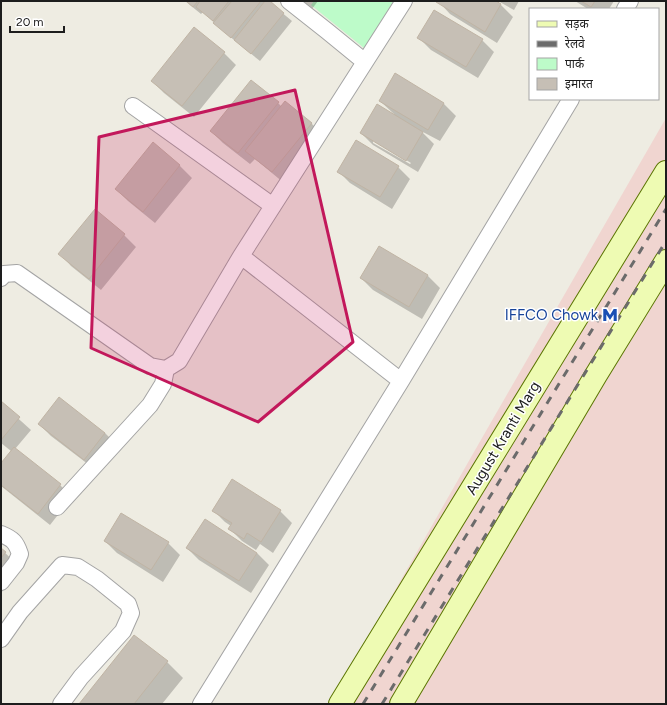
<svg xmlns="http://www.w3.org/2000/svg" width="667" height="705" viewBox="0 0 667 705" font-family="Figtree,'Noto Sans Devanagari',sans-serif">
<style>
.commercial{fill:#f0d5d0}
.park{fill:#bdfbc9}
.shadow{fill:#0003;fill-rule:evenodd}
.building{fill:#c6bfb5;stroke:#c0b4a4}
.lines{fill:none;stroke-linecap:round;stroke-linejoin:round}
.minor-casing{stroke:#a4a4a4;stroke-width:18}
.secondary-casing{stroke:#5b7502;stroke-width:24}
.minor{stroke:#fff;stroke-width:16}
.secondary{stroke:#eefbb3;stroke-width:22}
.rail{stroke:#6b6b6b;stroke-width:3;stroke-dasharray:8 8;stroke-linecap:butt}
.marked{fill:#c2185b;fill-opacity:0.2;stroke:#c2185b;stroke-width:3;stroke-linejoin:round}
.labels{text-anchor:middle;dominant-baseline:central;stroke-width:3;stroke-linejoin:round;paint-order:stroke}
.transit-label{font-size:15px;fill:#164399;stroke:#fff;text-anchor:end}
.street-label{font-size:15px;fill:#1d1d1d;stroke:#fff}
</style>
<rect width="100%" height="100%" fill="#eeece2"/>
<path class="commercial" d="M666,118V704H330L490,424Z"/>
<path class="park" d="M314,1H394L364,48L311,5Z"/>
<path class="shadow" d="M185,1H268L292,21L260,61L223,31L203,12L201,14Z
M302,1H318L312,9Z
M438,1H494L501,5L513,17L497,43L450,14Z
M498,1H519L514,10Z
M575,1H614L609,9H588Z
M194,29L224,53L236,65L194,117L164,93L152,81Z
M419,38L482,40L494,52L478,78L431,50Z
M396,75L444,104L456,116L440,141L421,131L434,144L418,172L373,145L361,133L394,114L380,101ZM373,140L411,163L410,164L373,143Z
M278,103L282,107L311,123L323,135L284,183L255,159L250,164L223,143L211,131Z
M153,144L180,166L192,178L155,223L128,201L116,189Z
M398,167L410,179L392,209L350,183L338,171Z
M95,211L124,235L136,247L101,290L71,266L60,254Z
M379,247L428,276L440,288L422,319L373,290L361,278Z
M1,403L31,430L15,449L60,485L72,497L50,525L1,486V464L11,451L1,443Z
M39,424L105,433L117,445L97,471L51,436Z
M232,480L280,511L292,523L273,553L260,544L256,550L242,541L230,529L231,526L225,522L213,510Z
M105,541L168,543L180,555L163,582L117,553Z
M187,548L257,553L269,565L251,593L199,560Z
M1,549L21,568L1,593Z
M134,636L167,662L183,678L162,704H81Z"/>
<path class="building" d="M186,1H198L193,7Z
M200,1H229L213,21L196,7Z
M232,1H261L231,38L213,23Z
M265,1H270L284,13L251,54L234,40Z
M437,1H496L501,4L485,32L436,2Z
M581,1H595L591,7Z
M434,10L483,39L466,67L417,38Z
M194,27L225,52L182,106L151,81Z
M395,73L444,103L428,130L379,101Z
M251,80L279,102L238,153L210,131Z
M285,101L312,123L272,172L245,151Z
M377,104L423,132L406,161L360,133Z
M356,140L399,166L380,197L337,172Z
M153,142L180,165L143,212L115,189Z
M95,209L125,234L89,279L58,254Z
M379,246L428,275L409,307L360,278Z
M59,397L105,433L84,460L38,424Z
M1,401L20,417L1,440Z
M14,447L61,484L38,514L1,485V463Z
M232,479L281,510L261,542L247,533L244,539L228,529L232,523L212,511Z
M121,513L169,542L151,570L104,541Z
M205,519L257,553L239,581L186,548Z
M1,548L6,552L1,558Z
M134,635L168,661L134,704H79Z"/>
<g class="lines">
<defs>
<path id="minor" d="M289,1L327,31L365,62
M625,9L630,1
M133,106L273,206
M241,256L401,381
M1,278L4,274L17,273L150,366L166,369L179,361L241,256L404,1
M57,507L150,405L163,384L166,369
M1,534C13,539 16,542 20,554L16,563L1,582
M1,639L20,612L62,565L78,567L97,579L128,604L131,613L123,631L81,677L61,704
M201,704L401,381L571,99"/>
<path id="secondary" d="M340,704L666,172
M401,704L596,375L666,261"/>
</defs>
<use href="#minor" class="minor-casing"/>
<use href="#secondary" class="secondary-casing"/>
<use href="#minor" class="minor"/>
<use href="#secondary" class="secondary"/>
<path class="rail" d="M363,704L666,209
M382,704L666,241"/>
</g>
<path class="marked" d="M295,90L353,342L258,422L91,348L99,137Z"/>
<defs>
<symbol id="metro-bare" viewBox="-9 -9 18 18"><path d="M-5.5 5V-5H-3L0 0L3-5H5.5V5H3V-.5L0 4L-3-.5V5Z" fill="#1a4fb4" stroke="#fff" stroke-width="2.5" paint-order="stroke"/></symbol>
</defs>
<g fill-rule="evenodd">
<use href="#metro-bare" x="599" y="304" width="22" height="22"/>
</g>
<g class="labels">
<g class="transit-label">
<text x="598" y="315">IFFCO Chowk</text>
</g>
<g class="street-label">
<text transform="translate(503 438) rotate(-59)">August Kranti Marg</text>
</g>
</g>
<rect width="667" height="705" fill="none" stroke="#1d1d1d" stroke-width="4"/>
<rect x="529" y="8" width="130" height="92" fill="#ffffff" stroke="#a5a5a5"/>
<rect x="537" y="21" width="20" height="6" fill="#eefbb3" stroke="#a5a5a5"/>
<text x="565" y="28" font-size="12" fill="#1d1d1d">सड़क</text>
<rect x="537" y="41" width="20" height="6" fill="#6b6b6b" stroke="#a5a5a5"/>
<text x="565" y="48" font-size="12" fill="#1d1d1d">रेलवे</text>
<rect x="537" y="58" width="20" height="12" fill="#bdfbc9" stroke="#a5a5a5"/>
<text x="565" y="68" font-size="12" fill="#1d1d1d">पार्क</text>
<rect x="537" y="78" width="20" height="12" fill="#c6bfb5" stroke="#a5a5a5"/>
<text x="565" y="88" font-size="12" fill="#1d1d1d">इमारत</text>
<path d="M10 26v6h54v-6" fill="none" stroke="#1d1d1d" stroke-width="2"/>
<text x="16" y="26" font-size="12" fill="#1d1d1d" stroke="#ffffff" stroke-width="3" paint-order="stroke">20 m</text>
</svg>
